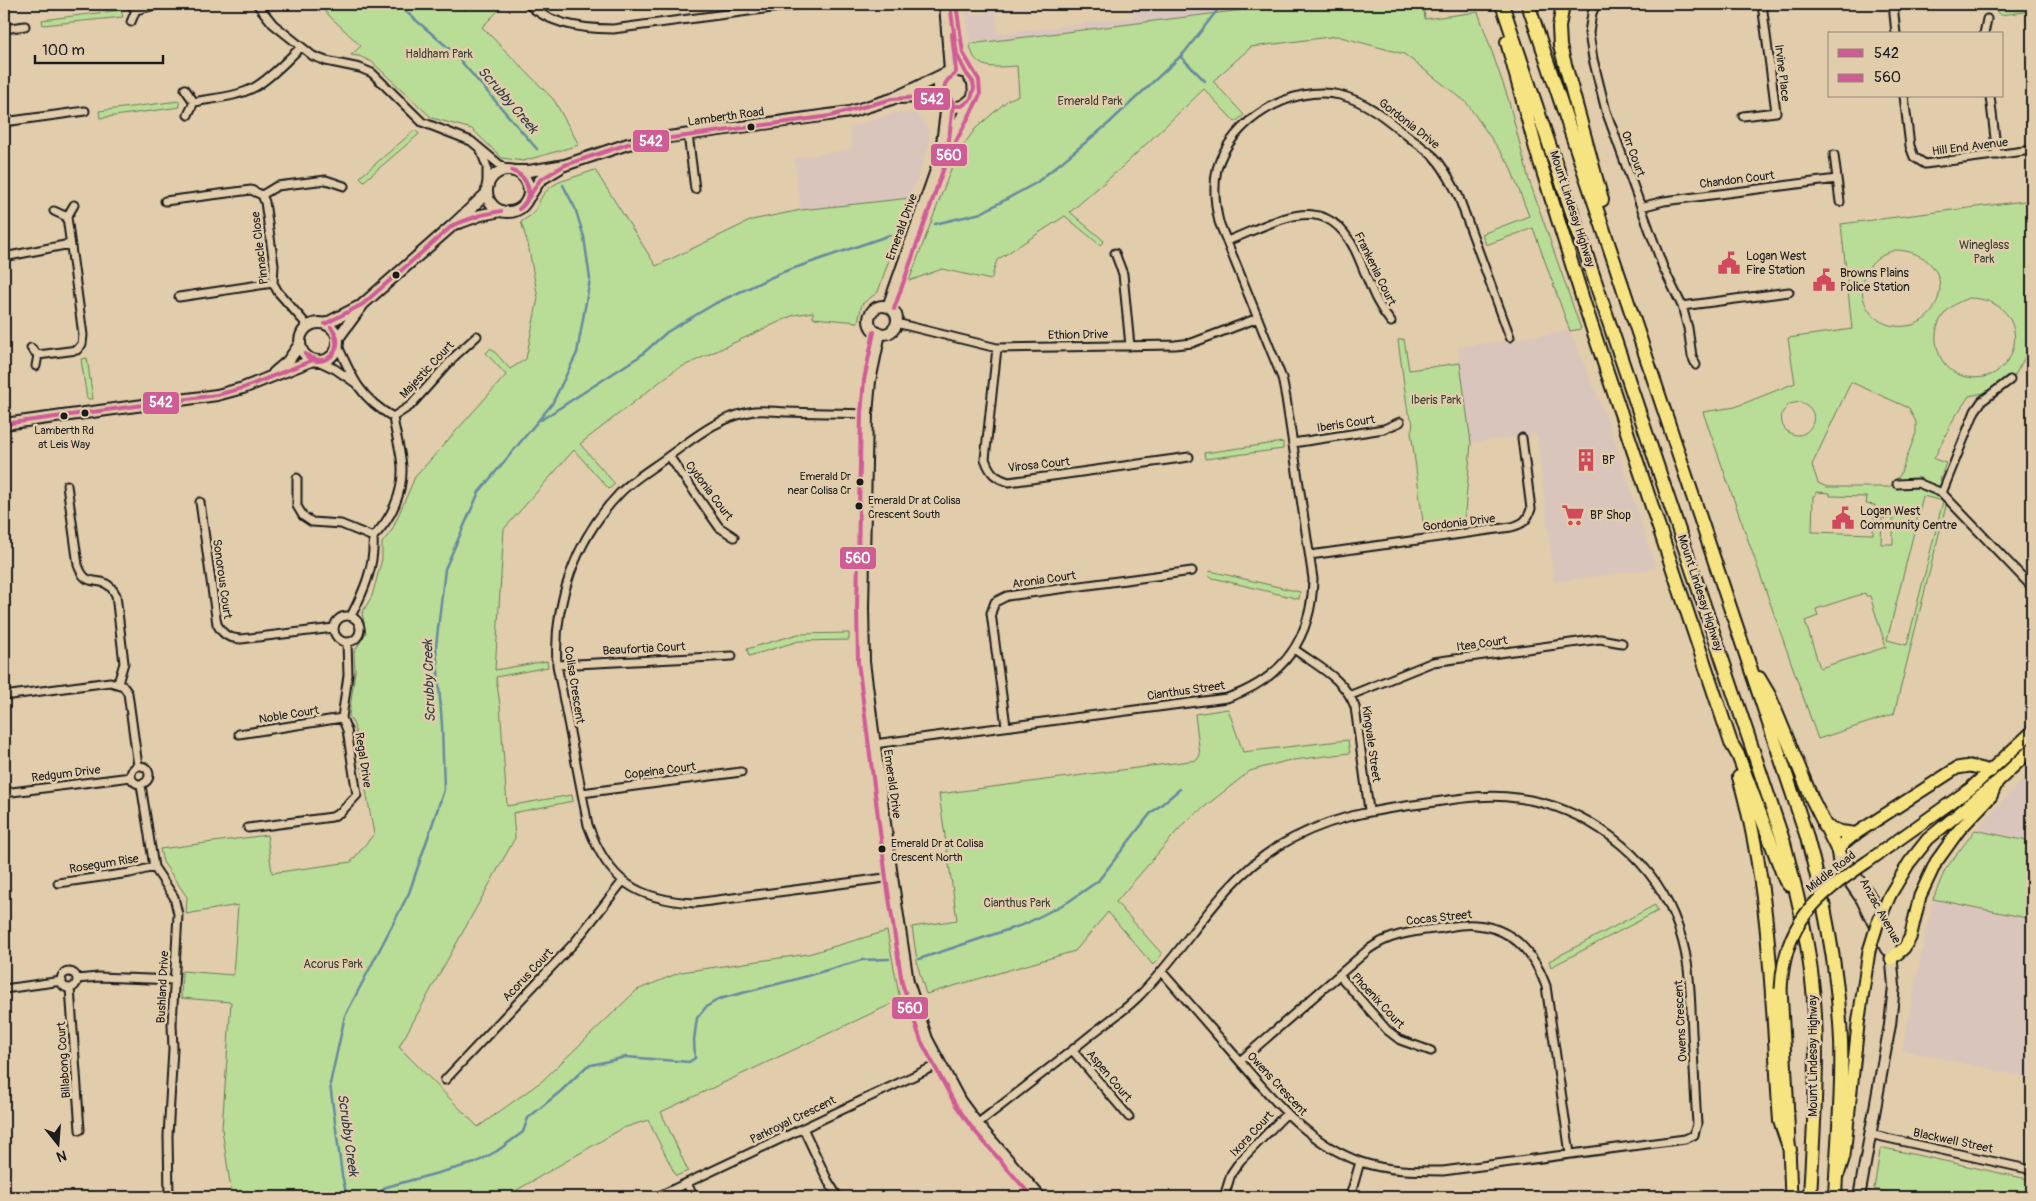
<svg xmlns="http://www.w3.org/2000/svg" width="2036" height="1201" viewBox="0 0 2036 1201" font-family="Pangolin,sans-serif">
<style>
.built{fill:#dac5bc}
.green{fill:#b9dc96;stroke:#6a7c59;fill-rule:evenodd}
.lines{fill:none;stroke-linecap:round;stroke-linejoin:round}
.stream{stroke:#668aa0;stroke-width:2.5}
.street-casing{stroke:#1c1c1c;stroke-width:11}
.secondary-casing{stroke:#1c1c1c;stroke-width:14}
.primary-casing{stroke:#1c1c1c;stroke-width:15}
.highway-casing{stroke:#1c1c1c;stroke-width:16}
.street{stroke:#e1ccab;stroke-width:7}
.secondary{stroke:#e1ccab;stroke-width:10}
.primary{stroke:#f6e381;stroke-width:11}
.highway{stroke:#f6e381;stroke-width:12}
.primary-bridge-casing{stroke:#1c1c1c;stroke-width:15;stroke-linecap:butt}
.primary-bridge{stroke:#f6e381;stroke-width:11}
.bus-1-casing{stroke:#e1ccab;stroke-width:8}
.bus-2-casing{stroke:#e1ccab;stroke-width:8}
.bus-1{stroke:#d05c96;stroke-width:4}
.bus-2{stroke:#d05c96;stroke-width:4}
.bus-dot{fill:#1c1c1c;stroke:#e1ccab;stroke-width:2}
.labels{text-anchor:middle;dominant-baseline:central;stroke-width:5;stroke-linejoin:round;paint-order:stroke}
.bus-label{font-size:11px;fill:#1c1c1c;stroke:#e1ccab;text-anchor:start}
.park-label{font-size:12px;fill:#3b4234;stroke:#e1ccab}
.street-label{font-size:12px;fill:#1c1c1c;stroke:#e1ccab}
.poi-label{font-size:12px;fill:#1c1c1c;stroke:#e1ccab;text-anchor:start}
.water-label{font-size:14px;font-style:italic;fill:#354148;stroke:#e1ccab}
.line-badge{stroke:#e1ccab;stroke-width:2}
.badge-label{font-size:14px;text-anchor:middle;font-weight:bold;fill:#fff}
</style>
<rect width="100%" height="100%" fill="#e1ccab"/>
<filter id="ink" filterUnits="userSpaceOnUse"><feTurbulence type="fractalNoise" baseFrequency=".02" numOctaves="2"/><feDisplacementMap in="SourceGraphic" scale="10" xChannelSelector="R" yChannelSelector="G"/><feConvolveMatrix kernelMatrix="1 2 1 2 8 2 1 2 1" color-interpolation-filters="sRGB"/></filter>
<g filter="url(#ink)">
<path class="built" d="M965,4H969L971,15L986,13L991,4H1058L996,12L998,34L1134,17L1132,4H1290L970,44Z
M899,112L916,114L928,127L929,145L910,198L801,210L794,158L852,149L850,126L864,123Z
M1570,331L1609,424L1656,568L1554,582L1537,434L1471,443L1458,347Z
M2032,770V842L1975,830Z
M1933,899L2032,919V1078L1902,1050Z"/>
<path class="green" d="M317,4H459L465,10L471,4H505L482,27L554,100L579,145L523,161L502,158L472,129L432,118L372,62L359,56L351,55L361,46Z
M1290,4H1423L1425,19L1478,12L1508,98L1529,180L1581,329L1570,331L1533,228L1486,245L1482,234L1529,216L1509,164L1466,102L1404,54L1337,36L1251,47L1213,81L1244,115L1235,122L1204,89L1121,168L1070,212L1104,241L1100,245L1065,216L997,260L991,280L942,269L909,281L956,156L975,129L1008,100L1019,95L1017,66C995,67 974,72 970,44Z
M1990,4H2032V11L2000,15Z
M121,10L123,17L43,25L42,20Z
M179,101L180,107L100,118L99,111Z
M415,130L419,134L364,181L360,177Z
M595,170L656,266L752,220L801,210L910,198L878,292L862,304L858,322L813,318V312L794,315L675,370L580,444L615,484L609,489L574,450L504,529L495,670L547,661L548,667L496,677L500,705L507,806L572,795L573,801L513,813L515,838L399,1047L478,1127L542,1081L637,990L681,972L808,954L887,931L900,1000L661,1112L688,1171L676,1176L648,1120L623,1128L517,1190L513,1197H232L222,1129L231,1002L181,998L182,971L233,975L238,905L186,914L187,897L163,862L160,849L267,835L272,873L351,862L374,834L354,725L349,716L355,671L354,652L366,633L362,613L372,596L382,559V543L392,530L415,477L506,375L486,353L491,348L510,369L526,359L538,298L528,244L521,222L534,213L542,196L549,188L559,182Z
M2032,200V344L2008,388L1969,396L1953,420L1934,459L1946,463L1940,480L1949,494L1894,714L1818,739L1703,412L1735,407L1795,383L1788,338L1852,329L1841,224ZM1895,250C1926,250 1951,275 1935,306C1931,315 1921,323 1912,325C1860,337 1840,267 1895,250ZM1969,298C2036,299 2024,387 1966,377C1955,375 1944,366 1940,356C1928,329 1943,306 1969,298ZM1851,382L1909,408L1916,422V433L1900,475L1890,487H1827L1818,483L1812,465ZM1800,402C1828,411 1807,447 1787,431C1781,426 1781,419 1782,413L1789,404ZM1816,492L1830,493V496L1867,497L1866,504L1875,505L1873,534L1812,532L1813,496L1816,495ZM1923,496L1943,501L1907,645L1887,640ZM1882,518H1893V544H1881ZM1865,593L1866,596H1870L1886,647L1820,668L1805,621L1818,616L1816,609Z
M1404,339L1409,370L1460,363L1471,443L1464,524L1424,529L1411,431C1414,424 1413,419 1408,413L1398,340Z
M87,358L93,399H87L81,359Z
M1283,442V449L1205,459L1204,453Z
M1210,571L1300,592L1299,599L1209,577Z
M849,633V640L799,641L749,656L747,649L798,634Z
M1228,709L1243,752L1348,740L1350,753L1286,761L1250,771L1184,823L1116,902L1162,954L1153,965L1108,912L1075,951L926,994L918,967L912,927L957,920L939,794L1197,760L1200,755L1195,714Z
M1975,830L2032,842V919L1933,899L1945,870Z
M1655,905L1658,911L1551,967L1549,961Z
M1884,1148L2032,1180V1197H1914L1874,1189L1880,1151Z"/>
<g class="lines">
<path class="stream" d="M397,4L452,51L537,149
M1180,56L1205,81
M935,224L981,213L1036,183L1108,124L1184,53L1222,4
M541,420L640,356L667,332L716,303L783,272L890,235
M919,959L1025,924L1068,902L1098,881L1150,814L1180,789
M347,1197L342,1175L330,1084L345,1016L409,893L444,790L442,725L436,646L445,569L479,492L552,404L577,353L590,279L584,237L575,208L563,185
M375,1197L386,1187L475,1163L497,1151L523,1132L528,1118L561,1091L587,1066L626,1057L689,1062L695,1058L694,1040L697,1018L706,1007L719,999L793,980L862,960L889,959"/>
<defs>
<path id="street" d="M130,4L136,10L131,22
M257,4L273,24L313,56L326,61L360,68L372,73L422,122L471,141L506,170
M528,4C550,25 584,29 613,29L802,4
M1596,4L1592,13L1589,33L1593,59L1606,111L1663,267L1682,306L1688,328L1692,356L1696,365
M1893,4L1896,34
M136,10L160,4
M4,29L25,26
M1984,34L1987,19
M185,89L194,102L188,115
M1904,96L1910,146L1914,157L1925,164L2032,150
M1990,96L1997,155
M194,102C214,98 237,97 255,87C272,77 286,61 300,48
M1743,116L1776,112L1762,4
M4,122L85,111
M688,134L695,189
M481,151L487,167V185
M1834,155L1840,202
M262,195L277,186L326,180L344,186
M165,201L251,190L262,195L265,202L274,265L273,283L278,292L308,326
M1641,207L1664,201L1837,179
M54,211L67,217L74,205
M1227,241C1283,219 1330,186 1360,261C1370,284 1375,303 1391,322
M1115,253L1123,274L1130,346
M4,257L70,244
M179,297L273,283
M1682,306L1789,292
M896,323L997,348L1175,345L1192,343L1258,318
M338,346C352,378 361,399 393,417C395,433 401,450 402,467C403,493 392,518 373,537C375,566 364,591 351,616
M31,348L38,355L36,366
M997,348L985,459C990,473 995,478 1009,482L1189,457
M38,355L77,350L82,344L83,335L67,217
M318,361L335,369L354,382
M867,414C840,413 814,413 787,412C775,412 761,409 749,412C716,419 697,436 670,455C653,468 633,479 619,494C576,539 553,603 557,665L588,825C608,881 637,900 695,903L892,877
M393,417L410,406L455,356L477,336
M1293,443L1384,429L1400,422
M669,456L719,527L734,537
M297,478V506L303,516L312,522L341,524L373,537
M1897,484L1918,483L1942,493L2032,587
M67,485L78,565C88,594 102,569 116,595L124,663L118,683
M1942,493L1975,411L1982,401L2010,380
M200,502L217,624C223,635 228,638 241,639L334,628
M1310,555L1511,527C1523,524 1527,521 1531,509L1522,438
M334 629a13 13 0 1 1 26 0a13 13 0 1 1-26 0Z
M1294,649C1317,666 1345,679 1355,707L1369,810
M557,665L732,656
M4,693L11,695L110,682L123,686L128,693L138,766
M1351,695L1433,662L1600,639L1622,643
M1006,726L991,613L995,602L1007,596L1192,571
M239,734L342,718
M874,744L1227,698C1283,679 1312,638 1313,579L1286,398L1282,378L1219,222C1215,205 1213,187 1217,169C1230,121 1291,84 1340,95C1368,102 1388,120 1410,138C1418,144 1427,150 1434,157C1445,168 1451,182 1458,195L1510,337
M131 775a9 9 0 1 1 18 0a9 9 0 1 1-18 0Z
M141,785L154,867L174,897L178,914L172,1024L173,1049L168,1136L169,1197
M4,793L131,777
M582,793L741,772
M248,828L332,817L341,812L357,795L347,730L342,718L348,675L347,642
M58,883L130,873L154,867
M61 980a8 8 0 1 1 16 0a8 8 0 1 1-16 0Z
M1339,975L1387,1030L1400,1040L1431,1051
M77,979L98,977L174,980
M70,988L80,1130
M4,989L62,981
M1072,1050L1129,1117
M1240,1061L1369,949C1389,935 1409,932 1434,929C1447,928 1462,923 1476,925C1513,928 1534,953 1546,986L1570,1154
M445,1080L575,942L623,881
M977,1124C1016,1094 1054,1065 1092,1034C1107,1022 1124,1011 1138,997C1187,949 1218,884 1277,847C1325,818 1367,811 1421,804C1452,800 1485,793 1517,798C1584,806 1648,853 1674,916C1691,957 1690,990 1692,1033C1694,1063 1695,1094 1697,1124L1694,1135L1685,1139L1443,1171C1415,1171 1387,1171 1361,1162C1307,1143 1273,1099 1237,1058C1212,1029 1187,1001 1162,972
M803,1128L828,1181L838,1197
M1869,1134L2032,1170
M687,1184L694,1197
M657,1197L939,1064
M1224,1197L1231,1174L1240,1161L1286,1114
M1350,1197L1360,1162"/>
<path id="secondary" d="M945,4L950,71
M944,74C926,95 952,119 970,100
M898,98L920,97L942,101
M941,151L947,104
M487 191a21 21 0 1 1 42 0a21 21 0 1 1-42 0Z
M513,171H529L565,165L628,144L661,138L850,112L892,99L950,71L955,70L966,73
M529,197L540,180L560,168
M459,223L481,215L501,211
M869 320a14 14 0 1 1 28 0a14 14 0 1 1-28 0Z
M888,307L941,156L974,94L973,82L966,73L957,55L950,4
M300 342a19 19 0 1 1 38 0a19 19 0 1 1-38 0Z
M325,324L358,307
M880,333L870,381L867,414L863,607L864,662L892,877L908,982L927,1039L960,1101L977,1124L1040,1197
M338,338L363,304L453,225L486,194
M274,373L288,361L300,344
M4,424L217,395L243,388L313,360
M1838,851L1868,893L1883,922L1890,941L1894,986L1890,1025L1859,1197
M1837,852L1839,867L1862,900L1886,949"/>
<path id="primary" d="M1838,851L1845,842L1855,834L1957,768L1970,766L1991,771
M1867,862L1970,789L2032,732
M1890,895L1909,863L1928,839L1997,782L2032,749
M1891,959L1904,948L1910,938L1920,896L1936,862L1959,830L1991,796L1997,782
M1781,989L1787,1094L1791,1197
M1839,1172L1844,1156L1858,1025L1869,951"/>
<path id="highway" d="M1502,4L1784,843C1799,900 1812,956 1815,1015C1818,1076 1813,1137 1810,1197
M1528,4L1806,834C1825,902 1838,969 1841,1041C1843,1093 1837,1145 1835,1197
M1563,4L1559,27L1560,46L1602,200
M1507,42L1536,149L1584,303L1731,743L1738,755L1785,880L1789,885
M1759,678L1769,695L1812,799L1838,851
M1739,777C1771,888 1772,1007 1780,1121L1790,1150
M1824,826L1841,832L1855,834"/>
</defs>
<use href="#street" class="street-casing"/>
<use href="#secondary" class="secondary-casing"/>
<use href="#primary" class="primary-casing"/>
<use href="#highway" class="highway-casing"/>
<use href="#street" class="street"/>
<use href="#secondary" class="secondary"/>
<use href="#primary" class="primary"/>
<use href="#highway" class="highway"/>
<defs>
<path id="primary-bridge" d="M1869,951L1877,925L1890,895
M1781,989C1784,923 1816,896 1867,862"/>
</defs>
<use href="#primary-bridge" class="primary-bridge-casing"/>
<use href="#primary-bridge" class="primary-bridge"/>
<defs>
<path id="bus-1" d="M512,171C529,176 536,198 519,209
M512,171C528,177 535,196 519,209
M527,200L540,180L565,165L628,144L830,116L892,99L920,97L942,101L952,106H962L971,99L974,88L973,82L966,73L957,55L950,4
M325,324L363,304L453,225L481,215L501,211
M305,354C328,370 345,351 331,327
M305,354C318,373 351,350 331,327
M4,424L217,395L243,388L313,360"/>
<path id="bus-2" d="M948,149L953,103C950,96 940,90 947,81C950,77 954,76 956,72L952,34
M894,309L947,159L980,95L979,80L963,53L956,4
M874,332L864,380L861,414L857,607L858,662L886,878L902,983L921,1041L955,1104L972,1128L1032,1197"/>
</defs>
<use href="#bus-1" class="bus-1-casing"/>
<use href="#bus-2" class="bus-2-casing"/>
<use href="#bus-1" class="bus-1"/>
<use href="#bus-2" class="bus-2"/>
</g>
</g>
<defs>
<symbol id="civic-bare" viewBox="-9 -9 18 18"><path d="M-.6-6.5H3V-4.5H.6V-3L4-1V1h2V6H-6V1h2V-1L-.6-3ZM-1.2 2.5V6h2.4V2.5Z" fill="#d1495b" stroke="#e1ccab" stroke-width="2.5" paint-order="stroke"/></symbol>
<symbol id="building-bare" viewBox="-9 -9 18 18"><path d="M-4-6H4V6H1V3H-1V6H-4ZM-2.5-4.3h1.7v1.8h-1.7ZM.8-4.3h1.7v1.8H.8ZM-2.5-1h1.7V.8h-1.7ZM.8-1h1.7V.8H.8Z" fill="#d1495b" stroke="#e1ccab" stroke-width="2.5" paint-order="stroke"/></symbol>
<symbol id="supermarket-bare" viewBox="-9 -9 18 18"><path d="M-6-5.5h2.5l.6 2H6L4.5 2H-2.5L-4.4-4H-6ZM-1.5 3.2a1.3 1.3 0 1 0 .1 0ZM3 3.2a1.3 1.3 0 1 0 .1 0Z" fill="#d1495b" stroke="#e1ccab" stroke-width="2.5" paint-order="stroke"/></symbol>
</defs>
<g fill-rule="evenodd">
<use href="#civic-bare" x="1713" y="247" width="32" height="32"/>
<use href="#civic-bare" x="1808" y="264" width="32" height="32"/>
<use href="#building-bare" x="1570" y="444" width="32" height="32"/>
<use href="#supermarket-bare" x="1557" y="499" width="32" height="32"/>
<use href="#civic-bare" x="1827" y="502" width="32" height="32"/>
</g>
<g class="bus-dot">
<circle cx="751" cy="127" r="4.5"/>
<circle cx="396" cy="275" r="4.5"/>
<circle cx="85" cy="413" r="4.5"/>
<circle cx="64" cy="416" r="4.5"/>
<circle cx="860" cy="482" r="4.5"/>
<circle cx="859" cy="506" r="4.5"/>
<circle cx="882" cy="849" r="4.5"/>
</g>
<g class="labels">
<g class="bus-label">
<text x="64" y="430" text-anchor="middle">Lamberth Rd<tspan x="64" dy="14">at Leis Way</tspan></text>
<text x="851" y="476" text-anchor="end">Emerald Dr<tspan x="851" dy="14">near Colisa Cr</tspan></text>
<text x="868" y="500">Emerald Dr at Colisa<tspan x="868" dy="14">Crescent South</tspan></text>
<text x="891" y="843">Emerald Dr at Colisa<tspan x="891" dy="14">Crescent North</tspan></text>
</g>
<g class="park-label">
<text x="439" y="54">Haldham Park</text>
<text x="1090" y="101">Emerald Park</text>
<text x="1984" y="245">Wineglass<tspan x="1984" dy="14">Park</tspan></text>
<text x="1436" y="400">Iberis Park</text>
<text x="1017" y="903">Cianthus Park</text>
<text x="333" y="964">Acorus Park</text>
</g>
<g class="street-label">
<text transform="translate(1782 73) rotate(83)">Irvine Place</text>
<text transform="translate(726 117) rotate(-8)">Lamberth Road</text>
<text transform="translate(1409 124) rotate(38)">Gordonia Drive</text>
<text transform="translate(1970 147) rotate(-7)">Hill End Avenue</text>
<text transform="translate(1633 154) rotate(70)">Orr Court</text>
<text transform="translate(1737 180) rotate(-7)">Chandon Court</text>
<text transform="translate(1572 209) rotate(72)">Mount Lindesay Highway</text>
<text transform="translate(902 227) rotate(-70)">Emerald Drive</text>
<text transform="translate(260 248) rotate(-97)">Pinnacle Close</text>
<text transform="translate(1375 269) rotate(64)">Frankenia Court</text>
<text transform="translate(1078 335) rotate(-1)">Ethion Drive</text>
<text transform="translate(427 370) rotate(-47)">Majestic Court</text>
<text transform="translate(1346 424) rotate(-9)">Iberis Court</text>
<text transform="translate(1039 465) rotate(-6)">Virosa Court</text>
<text transform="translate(709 491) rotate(53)">Cydonia Court</text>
<text transform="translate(1459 523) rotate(-7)">Gordonia Drive</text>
<text transform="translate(222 579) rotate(82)">Sonorous Court</text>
<text transform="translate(1044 580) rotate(-8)">Aronia Court</text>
<text transform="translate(1700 593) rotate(72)">Mount Lindesay Highway</text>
<text transform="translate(1482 644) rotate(-8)">Itea Court</text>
<text transform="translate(644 649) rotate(-3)">Beaufortia Court</text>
<text transform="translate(574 685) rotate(81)">Colisa Crescent</text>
<text transform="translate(1186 691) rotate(-8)">Cianthus Street</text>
<text transform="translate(289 715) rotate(-9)">Noble Court</text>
<text transform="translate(1371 744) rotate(82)">Kingvale Street</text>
<text transform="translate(363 760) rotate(81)">Regal Drive</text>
<text transform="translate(660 771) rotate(-7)">Copeina Court</text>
<text transform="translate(66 774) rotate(-7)">Redgum Drive</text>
<text transform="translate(892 784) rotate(82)">Emerald Drive</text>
<text transform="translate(104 864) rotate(-9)">Rosegum Rise</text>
<text transform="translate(1831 872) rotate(-38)">Middle Road</text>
<text transform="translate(1880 911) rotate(61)">Anzac Avenue</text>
<text transform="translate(1439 918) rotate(-6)">Cocas Street</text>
<text transform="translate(528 975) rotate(-47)">Acorus Court</text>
<text transform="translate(163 987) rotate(-87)">Bushland Drive</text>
<text transform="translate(1378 1001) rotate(47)">Phoenix Court</text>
<text transform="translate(1681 1021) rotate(-93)">Owens Crescent</text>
<text transform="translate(1813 1056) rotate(-90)">Mount Lindesay Highway</text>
<text transform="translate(64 1060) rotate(-94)">Billabong Court</text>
<text transform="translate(1109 1076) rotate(50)">Aspen Court</text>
<text transform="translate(1277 1084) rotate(47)">Owens Crescent</text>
<text transform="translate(793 1120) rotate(-26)">Parkroyal Crescent</text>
<text transform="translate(1252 1134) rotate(-47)">Ixora Court</text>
<text transform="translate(1953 1141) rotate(12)">Blackwell Street</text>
</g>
<g class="poi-label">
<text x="1746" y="256">Logan West<tspan x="1746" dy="14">Fire Station</tspan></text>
<text x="1840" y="273">Browns Plains<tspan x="1840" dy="14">Police Station</tspan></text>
<text x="1602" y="460">BP</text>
<text x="1860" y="511">Logan West<tspan x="1860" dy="14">Community Centre</tspan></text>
<text x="1590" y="515">BP Shop</text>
</g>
<g class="water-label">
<text transform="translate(508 100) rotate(49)">Scrubby Creek</text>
<text transform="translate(429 681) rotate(-92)">Scrubby Creek</text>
<text transform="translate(348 1135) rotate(82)">Scrubby Creek</text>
</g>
</g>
<g class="line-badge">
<rect x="913" y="87" width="38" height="24" rx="5" fill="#d05c96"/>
<rect x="632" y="129" width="38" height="24" rx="5" fill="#d05c96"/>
<rect x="930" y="143" width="38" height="24" rx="5" fill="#d05c96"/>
<rect x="142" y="391" width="38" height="24" rx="5" fill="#d05c96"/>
<rect x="839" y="546" width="38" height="24" rx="5" fill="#d05c96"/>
<rect x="891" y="996" width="38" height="24" rx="5" fill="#d05c96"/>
</g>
<g class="badge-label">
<text x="932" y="104">542</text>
<text x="651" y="146">542</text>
<text x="949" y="160">560</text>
<text x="161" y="407">542</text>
<text x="858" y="563">560</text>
<text x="910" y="1013">560</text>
</g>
<rect width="2036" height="1201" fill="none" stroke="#e1ccab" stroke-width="20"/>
<rect x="10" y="10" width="2016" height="1181" fill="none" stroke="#1c1c1c" stroke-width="2" filter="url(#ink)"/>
<rect x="1828" y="32" width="175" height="65" fill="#e1ccab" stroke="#928672"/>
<rect x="1838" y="49" width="25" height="8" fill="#d05c96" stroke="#928672"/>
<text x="1874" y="58" font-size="15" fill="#1c1c1c">542</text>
<rect x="1838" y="74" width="25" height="8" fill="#d05c96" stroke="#928672"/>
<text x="1874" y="82" font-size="15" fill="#1c1c1c">560</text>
<g transform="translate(58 1144) rotate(163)" stroke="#e1ccab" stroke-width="4" paint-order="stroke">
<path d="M0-4L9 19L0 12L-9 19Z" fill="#1c1c1c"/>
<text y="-8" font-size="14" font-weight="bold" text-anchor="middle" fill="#1c1c1c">N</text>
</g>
<path d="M35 55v8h128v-8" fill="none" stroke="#1c1c1c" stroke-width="2.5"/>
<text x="42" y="55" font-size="15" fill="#1c1c1c" stroke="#e1ccab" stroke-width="4" paint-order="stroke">100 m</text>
</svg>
